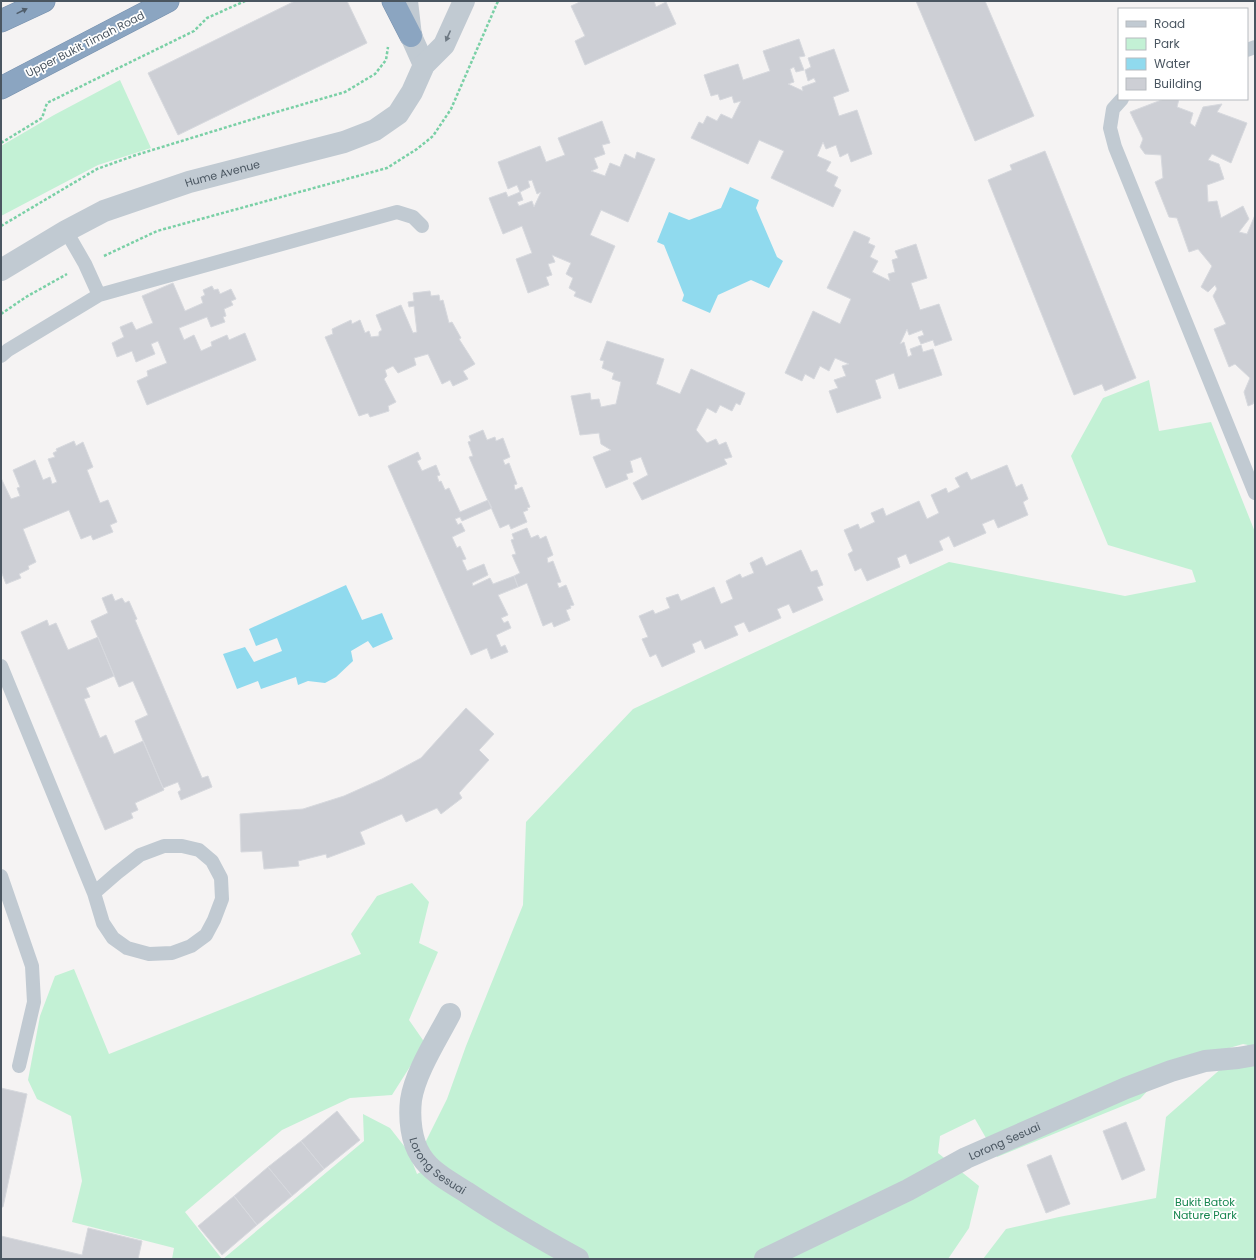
<svg xmlns="http://www.w3.org/2000/svg" width="1256" height="1260" viewBox="0 0 1256 1260" font-family="Poppins,sans-serif">
<style>
.green{fill:#c3f1d5}
.water{fill:#90daee}
.building{fill:#cdcfd5;stroke:#d7d9de}
.lines{fill:none;stroke-linecap:round;stroke-linejoin:round}
.highway-casing{stroke:#7690ad;stroke-width:23}
.path{stroke:#7ad0a6;stroke-width:2.5;stroke-dasharray:3 2;stroke-linecap:butt}
.lane{stroke:#c1cad2;stroke-width:14}
.street{stroke:#c1cad2;stroke-width:22}
.highway{stroke:#8ba5c1;stroke-width:22}
.oneway{fill:#505e6b}
.oneway2{fill:#6e7983}
.labels{text-anchor:middle;dominant-baseline:central;stroke-width:3.5;stroke-linejoin:round;paint-order:stroke}
.street-label{font-size:11px;fill:#4a5661;stroke:#fff}
.park-label{font-size:11px;fill:#17864f;stroke:#fff}
</style>
<rect width="100%" height="100%" fill="#f5f3f3"/>
<path class="green" d="M120,80L151,148L98,165L1,216V146L54,115Z
M1149,380L1159,431L1211,422L1255,532V1259H983L1006,1229L1059,1217L1156,1198L1166,1117L1248,1045L1243,1044L1171,1065L1140,1099L997,1157L975,1119L940,1136L938,1153L979,1186L969,1228L948,1259H223L364,1141L363,1114L390,1128L408,1151L417,1174L438,1163L425,1143L447,1099L466,1046L523,905L526,822L633,709L949,562L1125,596L1196,582L1192,570L1108,545L1071,456L1103,398Z
M412,883L429,902L419,943L438,952L409,1020L425,1043L392,1095L350,1098L282,1130L185,1212L222,1259H172L174,1248L72,1222L82,1181L71,1116L37,1099L28,1080L40,1016L55,976L74,969L109,1054L361,954L351,934L377,896Z"/>
<path class="water" d="M730,187L759,200L756,208L777,257L783,261L769,288L751,280L718,295L710,313L682,301L684,295L664,245L657,242L669,212L689,220L721,208Z
M346,585L362,620L382,613L393,639L373,648L368,641L351,651L353,661L336,677L325,683L308,681L298,685L296,677L261,689L258,681L237,689L223,654L245,647L254,662L282,651L277,638L256,646L249,629Z"/>
<path class="building" d="M295,1H347L367,43L178,135L148,73Z
M582,1H654L656,7L666,2L676,24L585,65L575,41L585,36L571,6Z
M916,1H985L1034,116L975,141Z
M799,39L805,56L799,57L804,70L796,72L794,67L790,69L794,82L788,84L803,91L802,87L816,82L814,78L808,81L805,70L811,67L808,58L834,49L849,91L833,97L839,116L857,110L872,154L851,162L848,153L840,157L836,145L826,149L823,142L817,156L831,162L826,171L838,177L834,186L841,190L833,207L771,178L784,151L759,140L748,164L691,138L699,122L703,124L707,116L717,121L721,114L732,119L741,101L734,103L732,96L720,100L718,94L711,96L704,75L738,64L743,80L770,71L763,51Z
M1164,99H1179L1177,107L1193,113L1190,123L1195,127L1203,107L1222,104L1217,112L1247,123L1231,163L1212,154L1208,160L1219,164L1224,179L1207,185L1208,202L1217,201L1221,218L1243,206L1249,219L1239,232L1247,234L1255,215V269L1254,270H1255V400L1253,404L1248,406L1244,392L1250,378L1235,364L1229,367L1214,329L1226,324L1213,296L1217,289L1215,285L1208,292L1201,287L1212,266L1198,249L1189,252L1177,218L1169,217L1155,182L1163,178L1161,155L1145,154L1140,147L1143,139L1130,112Z
M602,121L610,143L602,145L605,154L594,158L598,168L591,171L605,176L610,163L620,167L625,154L635,159L637,152L655,159L628,222L601,210L590,235L615,246L591,303L574,296L576,292L569,288L573,278L566,274L571,263L552,255L555,262L548,264L552,275L546,277L549,285L528,293L516,259L532,253L522,226L503,234L489,198L506,192L508,197L520,192L523,200L517,202L519,206L532,201L534,207L541,192L537,194L532,180L528,181L530,187L520,192L517,185L508,189L498,162L540,146L546,162L565,155L558,138Z
M1045,151L1136,378L1105,391L1102,384L1074,395L988,180L1012,170L1010,165Z
M854,231L870,238L868,243L875,246L870,257L878,261L872,272L890,281L888,274L895,272L892,260L898,258L895,251L916,244L927,278L911,283L920,310L939,304L952,340L935,346L933,340L921,344L918,337L924,335L922,330L909,335L907,329L900,344L904,342L908,357L912,355L910,349L921,345L923,352L933,349L942,375L899,389L894,373L875,380L881,398L837,413L829,391L838,388L834,380L846,376L842,366L849,364L835,358L829,371L820,366L814,379L805,374L802,381L785,373L813,311L840,324L851,299L827,288Z
M173,283L185,311L203,303L201,297L205,295L203,290L212,286L214,290L218,289L220,294L231,289L236,299L231,301L233,305L224,309L226,316L223,317L225,322L211,327L207,317L179,328L184,340L194,335L201,351L212,346L211,342L227,335L229,340L245,333L256,360L147,405L137,381L148,376L147,371L167,363L158,341L151,344L155,354L136,362L132,351L117,357L112,343L124,337L120,327L132,322L136,330L153,323L142,296Z
M430,291L431,296L439,295L440,301L443,300L449,323L452,322L461,338L459,339L475,364L463,371L468,379L453,386L450,380L442,384L428,354L414,358L416,365L398,373L393,366L385,370L387,376L384,379L396,402L388,406L389,411L370,417L368,413L359,416L325,337L333,334L332,329L351,320L352,324L360,320L365,333L369,331L371,337L379,336V332L382,330L376,315L401,305L413,333L417,332L414,306L409,307L408,302L414,301L413,293Z
M607,341L664,359L656,384L680,394L691,369L745,393L740,405L736,403L732,411L720,405L716,413L707,408L696,430L707,443L716,439L719,445L726,442L732,457L724,459L727,464L642,500L633,483L648,475L641,457L630,461L633,472L626,474L628,479L606,488L593,457L611,450L601,444L599,433L580,435L571,396L590,393L591,400L599,399L601,407L616,404L621,382L612,379L614,373L602,368L604,361L600,360Z
M483,430L487,440L495,437L496,441L503,438L510,457L503,460L505,465L509,463L517,484L514,485L515,490L522,487L530,507L527,508L528,510L523,512L527,522L511,529L509,524L500,528L469,457L473,456L468,442L471,441L469,436Z
M74,441L76,446L83,442L93,467L87,470L100,503L108,500L117,522L110,525L113,532L93,540L91,535L81,539L69,510L23,529L36,562L28,566L29,569L19,574L21,578L6,584L1,571V478L11,499L20,496L17,488L20,487L13,470L35,460L43,480L50,477L52,484L57,482L48,459L55,457L53,453L57,451L56,449Z
M418,452L421,459L417,461L422,471L436,465L440,475L437,476L439,482L441,481L445,490L449,488L460,512L488,500L492,508L462,521L460,517L455,519L458,525L461,523L465,531L452,537L457,548L460,546L466,559L462,560L467,571L484,564L488,575L472,583L473,586L490,578L493,584L514,576L518,587L498,595L508,615L501,618L504,623L508,621L511,628L496,635L501,647L505,645L508,652L491,659L487,648L471,655L388,466Z
M1007,465L1016,487L1022,484L1028,499L1023,502L1028,515L998,528L994,519L982,524L986,533L954,547L949,536L939,541L943,550L910,564L906,554L897,558L900,567L867,581L861,568L855,571L848,554L853,551L844,530L858,524L860,529L875,522L871,513L883,508L886,516L919,501L927,519L939,513L931,495L946,488L948,493L960,487L955,478L967,472L971,480Z
M527,528L531,538L538,535L540,539L546,536L553,555L547,558L548,563L553,561L561,582L557,583L559,588L566,585L574,605L570,606L571,608L566,610L570,620L554,627L552,622L543,626L527,583L518,587L514,576L520,573L512,555L516,554L511,540L514,539L512,534Z
M801,550L811,572L817,570L823,585L817,587L823,600L793,613L789,604L777,609L781,618L749,632L744,622L734,626L738,635L705,649L701,640L692,644L695,652L662,667L656,654L650,657L642,639L648,637L639,616L653,610L655,614L670,608L666,598L678,594L681,601L714,587L721,604L733,599L726,581L740,574L742,578L754,573L750,563L762,557L766,566Z
M112,594L115,601L122,598L125,603L129,601L137,619L135,620L202,778L208,776L212,787L181,800L178,792L181,790L178,782L163,788L135,721L148,715L133,681L119,687L91,621L108,613L102,598Z
M47,620L49,626L56,623L68,650L98,637L114,676L86,688L90,697L84,699L100,738L106,735L114,754L143,741L164,790L135,803L138,810L131,813L133,818L105,830L21,632Z
M466,708L494,734L479,750L489,760L459,793L462,798L441,814L437,808L406,822L402,814L360,832L365,844L327,858L326,854L298,861L299,866L264,869L262,851L241,852L240,814L303,809L344,796L382,779L421,758Z
M1,1088L27,1094L3,1207H1Z
M337,1111L360,1140L324,1169L301,1141Z
M1126,1122L1145,1170L1122,1180L1103,1131Z
M301,1141L324,1169L292,1196L268,1167Z
M1051,1155L1070,1204L1046,1213L1027,1165Z
M268,1167L292,1196L257,1225L234,1196Z
M234,1196L257,1225L222,1255L198,1226Z
M88,1228L142,1241L138,1259H1V1236L82,1255Z"/>
<g class="lines">
<defs>
<path id="highway" d="M393,1L411,36
M1,21L44,1
M1,88L168,1"/>
</defs>
<use href="#highway" class="highway-casing"/>
<path class="path" d="M1,143L42,118L47,103L194,31L207,18L245,1
M1,226L97,169L136,155L263,116L345,92L375,74L386,60L388,47
M104,256L157,231L387,168L417,149L433,136L451,109L498,1
M1,314L26,297L67,274"/>
<path class="lane" d="M1247,50L1255,47
M1122,99L1113,109L1110,128L1115,147L1255,493
M66,231L85,264L99,295
M1,356L8,350L99,295L397,212L413,217L422,226
M1,666L94,893L103,923L113,938L127,948L149,954L172,953L191,946L206,935L214,920L222,899L221,878L212,861L199,850L182,846H164L140,855L117,873L94,893
M1,876L32,966L34,1002L19,1066"/>
<g class="street">
<path d="M407,1L411,36L424,65"/>
<path id="s1" d="M1,270L66,231L104,211L189,182L344,142L375,130L398,114L412,92L424,65L444,45L464,1"/>
<path id="s2" d="M450,1014C437,1039 415,1073 411,1100C409,1118 411,1141 421,1156C431,1172 450,1182 466,1192C502,1216 540,1238 578,1259"/>
<path id="s3" d="M765,1259L908,1190L966,1158L1126,1088L1171,1071L1205,1061L1238,1058L1255,1055"/>
</g>
<use href="#highway" class="highway"/>
</g>
<defs><path id="oneway-solid" d="M-6-.8H1V-3.2L6.5 0L1 3.2V.8H-6Z"/></defs>
<use class="oneway" href="#oneway-solid" transform="translate(22 11) rotate(-26)"/>
<use class="oneway2" href="#oneway-solid" transform="translate(448 36) rotate(114)"/>
<g class="labels">
<g class="street-label">
<text transform="translate(85 44) rotate(-27)">Upper Bukit Timah Road</text>
<text stroke="none"><textPath href="#s1" startOffset="243">Hume Avenue</textPath></text>
<text stroke="none"><textPath href="#s3" startOffset="267">Lorong Sesuai</textPath></text>
<text stroke="none"><textPath href="#s2" startOffset="171">Lorong Sesuai</textPath></text>
</g>
<g class="park-label">
<text x="1205" y="1202">Bukit Batok<tspan x="1205" dy="13">Nature Park</tspan></text>
</g>
</g>
<rect width="1256" height="1260" fill="none" stroke="#4a5661" stroke-width="4"/>
<rect x="1118" y="8" width="130" height="92" fill="#ffffff" stroke="#b7bbc0"/>
<rect x="1126" y="21" width="20" height="6" fill="#c1cad2" stroke="#b7bbc0"/>
<text x="1154" y="28" font-size="12" fill="#4a5661">Road</text>
<rect x="1126" y="38" width="20" height="12" fill="#c3f1d5" stroke="#b7bbc0"/>
<text x="1154" y="48" font-size="12" fill="#4a5661">Park</text>
<rect x="1126" y="58" width="20" height="12" fill="#90daee" stroke="#b7bbc0"/>
<text x="1154" y="68" font-size="12" fill="#4a5661">Water</text>
<rect x="1126" y="78" width="20" height="12" fill="#cdcfd5" stroke="#b7bbc0"/>
<text x="1154" y="88" font-size="12" fill="#4a5661">Building</text>
</svg>
